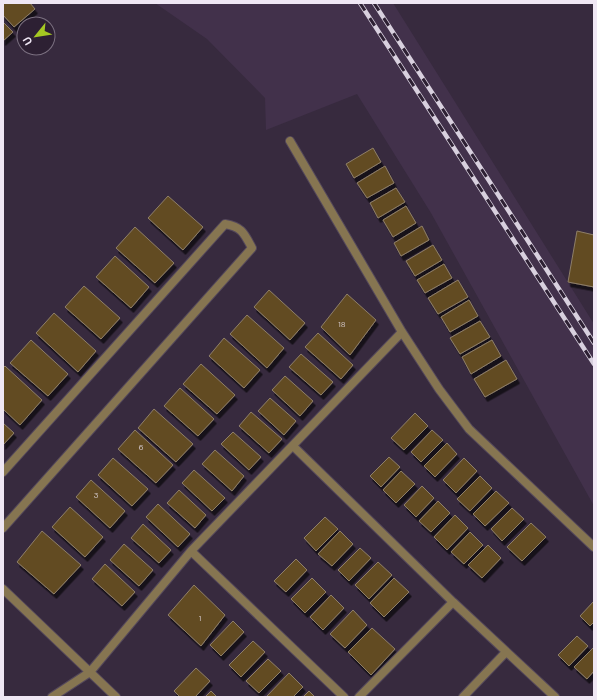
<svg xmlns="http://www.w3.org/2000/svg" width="597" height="700" viewBox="0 0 597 700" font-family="'DM Sans',sans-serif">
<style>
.built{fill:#42314b}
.building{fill:#624b24;stroke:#8e7f68;filter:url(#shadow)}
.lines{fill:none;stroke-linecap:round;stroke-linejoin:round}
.street-casing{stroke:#54485b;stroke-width:10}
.street{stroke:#867551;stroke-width:8}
.rail-casing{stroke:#d8d0de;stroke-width:4.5}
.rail{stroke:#2d2033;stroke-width:3;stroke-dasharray:9;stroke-linecap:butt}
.labels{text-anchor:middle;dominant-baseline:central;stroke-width:4;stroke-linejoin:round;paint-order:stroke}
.number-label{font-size:8px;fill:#ccc0c0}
</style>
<defs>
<filter id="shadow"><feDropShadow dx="2.5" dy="4.5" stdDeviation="0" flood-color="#0009"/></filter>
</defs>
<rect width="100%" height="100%" fill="#372a3e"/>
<path class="built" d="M155,3H393L594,324V506L431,213L357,94L266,130L265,98L207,39Z"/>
<path class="building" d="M3,3H30L35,9L14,27L3,15Z
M3,22L13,32L3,41Z
M373,148L381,162L354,178L346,164Z
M385,166L394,183L367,198L357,183Z
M396,188L405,202L378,218L370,203Z
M168,196L203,227L183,250L148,218Z
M406,206L416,223L393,237L383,220Z
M422,226L429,240L401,256L394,243Z
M135,227L174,263L155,283L116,248Z
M577,231L594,235V287L568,282Z
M433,245L442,260L415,276L406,261Z
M115,256L149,287L131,308L96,277Z
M444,264L452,278L425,293L417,280Z
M458,280L468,297L438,314L428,298Z
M84,286L120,318L101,339L65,307Z
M269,290L305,323L290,340L254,307Z
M347,294L376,320L350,355L321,327Z
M469,300L478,316L450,332L441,317Z
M54,313L96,351L78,372L36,333Z
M247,315L284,348L267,368L230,334Z
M480,321L490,337L460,354L450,338Z
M318,333L353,365L341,379L305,347Z
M224,338L260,370L244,388L209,356Z
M31,340L68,374L48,396L10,363Z
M492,340L501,356L471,374L462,357Z
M301,354L333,382L321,395L289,367Z
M506,360L517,379L485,397L474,379Z
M201,364L235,395L217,414L183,384Z
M5,366L42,400L20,425L3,409V368Z
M285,376L313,401L300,416L272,390Z
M180,388L214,419L198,436L164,406Z
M270,398L296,421L284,435L258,411Z
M154,409L193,444L176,462L138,428Z
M251,412L282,439L269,453L239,426Z
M415,413L428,426L404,450L391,438Z
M3,423L14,433L3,445Z
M135,430L173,465L156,483L118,449Z
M432,430L443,440L421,462L411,452Z
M233,432L261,457L249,470L221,444Z
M447,443L457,454L435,477L424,466Z
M215,450L244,476L232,491L202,464Z
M389,457L400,467L381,487L370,476Z
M113,458L148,489L132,506L98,475Z
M464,458L477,471L456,493L443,480Z
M194,470L225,498L212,511L182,483Z
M401,471L415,484L396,503L383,490Z
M480,476L492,488L470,511L457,499Z
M91,480L125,511L110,528L76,497Z
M422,486L434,498L416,517L404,505Z
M179,490L206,515L195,528L167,503Z
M496,491L509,503L485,526L473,514Z
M438,501L450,513L431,532L419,521Z
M158,504L190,534L178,547L146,517Z
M70,507L103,537L85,557L52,527Z
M512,508L524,519L502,541L491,529Z
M455,515L468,528L447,550L434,537Z
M325,517L338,529L316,551L304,538Z
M531,523L546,537L522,561L507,547Z
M143,524L171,550L159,563L131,538Z
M42,531L81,565L54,594L17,562Z
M340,531L353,544L332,566L318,554Z
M470,532L483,545L464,564L451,552Z
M124,544L153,570L139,586L110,560Z
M488,545L501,558L482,578L468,565Z
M360,548L371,558L349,581L338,570Z
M296,559L307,570L286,592L274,581Z
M378,562L392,575L369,599L355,585Z
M105,564L135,592L122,606L92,579Z
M312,578L326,592L305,613L291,599Z
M394,578L409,592L384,617L370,603Z
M194,585L225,615L201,646L168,615Z
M331,595L344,608L323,630L310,617Z
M594,601V622L590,626L580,616Z
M353,610L367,625L345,648L330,634Z
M233,621L244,632L221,656L210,645Z
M372,628L395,649L371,675L348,652Z
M577,636L588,646L569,666L558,655Z
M253,641L265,652L241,677L229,665Z
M594,647V671L587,679L574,667Z
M268,659L281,671L259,693L246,681Z
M196,668L210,681L195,697H180L174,691Z
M289,673L303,687L293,697H266Z
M211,691L217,697H205Z
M309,691L315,697H303Z"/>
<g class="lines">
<defs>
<path id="street" d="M290,141L402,332L439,389L469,429L594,547
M293,446L453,602L555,697
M3,472L225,224C242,227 244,233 252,248L3,528
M191,551L344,697
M3,589L116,697
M52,697L90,672L191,551L402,332
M359,697L453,602
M463,697L506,652"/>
</defs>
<use href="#street" class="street-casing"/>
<use href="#street" class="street"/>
<defs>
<path id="rail" d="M360,3L594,364
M374,3L594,343"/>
</defs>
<use href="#rail" class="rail-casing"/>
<use href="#rail" class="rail"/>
</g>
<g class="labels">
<g class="number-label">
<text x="342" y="324">18</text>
<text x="141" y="447">6</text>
<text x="96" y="495">3</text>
<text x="200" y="618">1</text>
</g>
</g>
<rect width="597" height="700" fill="none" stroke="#efe7f4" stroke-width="8"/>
<g transform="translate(36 36) rotate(240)"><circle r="19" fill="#2d2033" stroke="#7b7080"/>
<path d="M0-3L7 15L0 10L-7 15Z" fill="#a5c822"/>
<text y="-6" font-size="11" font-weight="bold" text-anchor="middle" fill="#efe7f4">U</text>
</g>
</svg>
